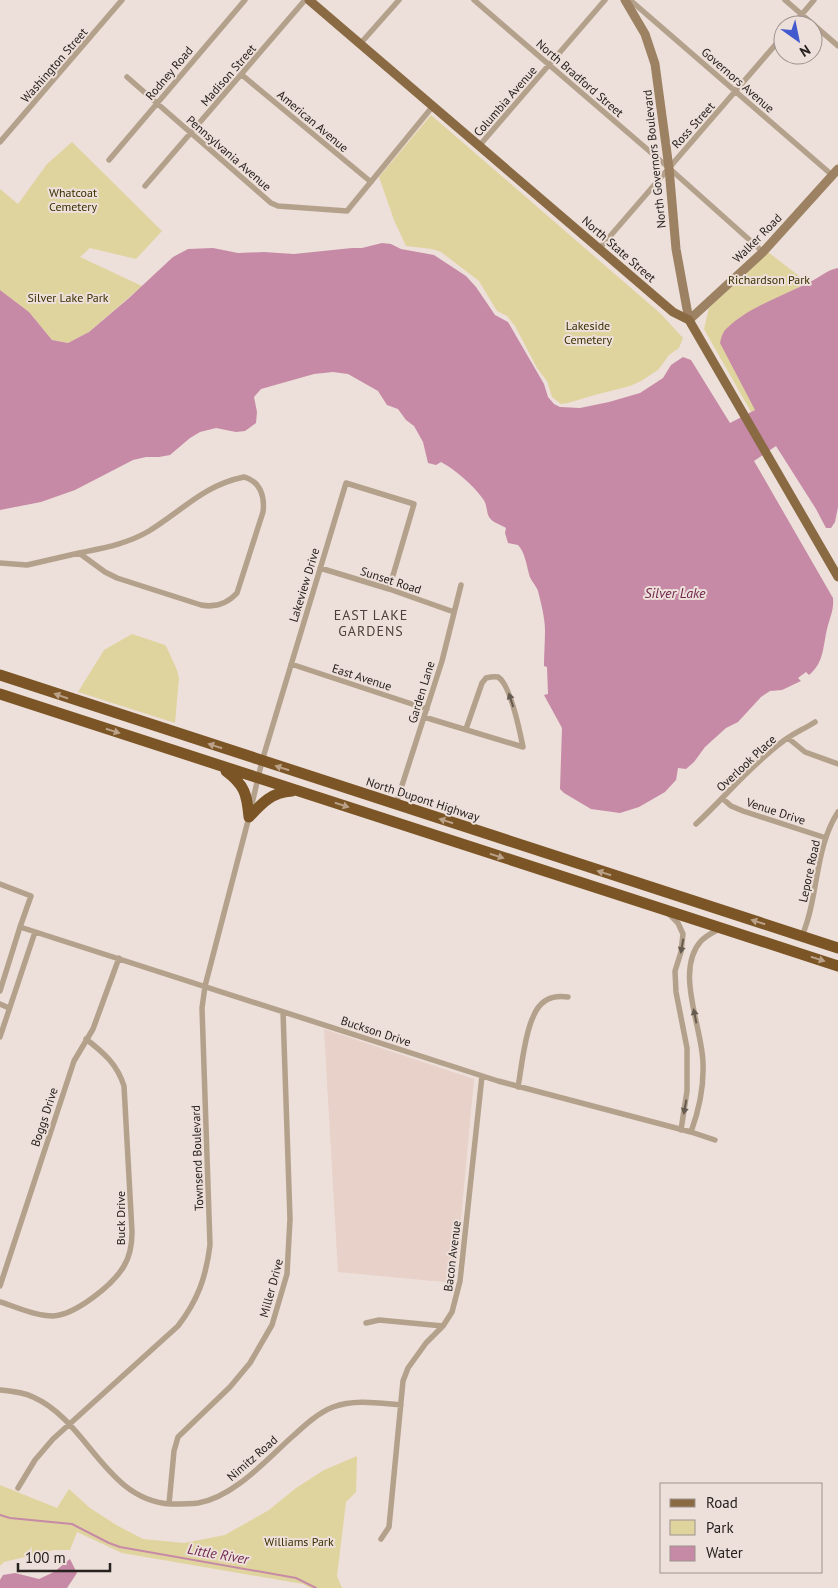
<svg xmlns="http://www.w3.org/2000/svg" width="838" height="1588" viewBox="0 0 838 1588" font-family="'PT Sans',sans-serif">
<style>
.built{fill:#e7d1c8}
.green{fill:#e0d49e}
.water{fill:#c68aa6}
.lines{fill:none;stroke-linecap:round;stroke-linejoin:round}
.stream{stroke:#c68aa6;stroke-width:2}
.street{stroke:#b4a18c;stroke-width:5.5}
.secondary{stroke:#9c8162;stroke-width:9}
.primary{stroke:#8a6a42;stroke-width:9}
.highway{stroke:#7b5525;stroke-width:11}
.oneway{fill:#baa188}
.oneway2{fill:#665b50}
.labels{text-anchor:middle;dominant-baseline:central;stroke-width:4;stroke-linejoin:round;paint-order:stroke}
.street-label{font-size:12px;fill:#27211f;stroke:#eddfd9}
.park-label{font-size:12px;fill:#3a3000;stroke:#eddfd9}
.water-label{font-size:14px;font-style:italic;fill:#70284f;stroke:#eddfd9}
.neighbourhood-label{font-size:14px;letter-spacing:1px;fill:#4a3f3a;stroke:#eddfd9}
</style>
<rect width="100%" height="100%" fill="#eddfd9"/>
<path class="built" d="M324,1029L474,1079L455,1283L338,1272Z"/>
<path class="green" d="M431,115L661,314L683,338L679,348L669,355L658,370L641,381L630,386L591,396L568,403L561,404L552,397L547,381L537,368L515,326L507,316L497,311L479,281L441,252L432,249L406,246L394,220L379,177Z
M72,142L162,231L136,259L90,248L80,257L142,286L89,332L68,343L52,340L29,312L0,290V189L18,204L47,164Z
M768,252L808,283L764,304L739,318L755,410L751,412L704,329L709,308Z
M132,634L165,645L167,648L177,670L179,678L175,723L78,692L104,650Z
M357,1456L356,1492L346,1502L337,1576L342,1588H310L303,1584L122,1553L77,1532L70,1550H54L4,1562L0,1566V1485L57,1508L69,1489L90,1508L118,1526L143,1539L184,1543L225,1535L269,1510L296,1488L324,1470Z"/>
<path class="water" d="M382,243L391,244L401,249L434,255L466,276L476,287L495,315L508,322L544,384L548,397L554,404L560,407L580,408L609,402L640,393L663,378L671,365L683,357L691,360L730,423L755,410L720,343C721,339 722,333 726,329C748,307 783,296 810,282C820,277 827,270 838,268V507L835,522L831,528H826L816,509L776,446L754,461L833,598C834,610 830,617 827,629C823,646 824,663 809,675L806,672L798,678L801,681L782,690L770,691L761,697L738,722L726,728L705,747L694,762L686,769L678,768L676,780L665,792L639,807L620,813L591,809L564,793L560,789L562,728L544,695L548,694L547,667L544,666C544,654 545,642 545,630C545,618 541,603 538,591C536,585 530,580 529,574C526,563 525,553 518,545L508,543L505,533L506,528C498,523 488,522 487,510C486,506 486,503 483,499C473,485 457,471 441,462L436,465L428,463L423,442L414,426L406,420L398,409L387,405L378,391L348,374L333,372L314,374L261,389L254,397L257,412L256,423L245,431L236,432L216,428L200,432L190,438L170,455L159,457H146L133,460L75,490L41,502L0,510V290L29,312L52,340L68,343L89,332L129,298L173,257L188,249L213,248L238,253L264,252L294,254L352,248H362Z
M70,1559L77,1573L67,1588H0V1580L3,1575L15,1573L39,1579L54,1572Z"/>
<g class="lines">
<path class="stream" d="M0,1515L10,1518L72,1524L109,1543L120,1547L296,1578L316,1588"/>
<path class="street" d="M474,0L669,168L763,252
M630,0L832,175
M785,0L838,46
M793,25L814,0
M360,44L399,0
M242,75L371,182
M127,77L271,203L278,206L347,211L433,106
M0,142L122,0
M479,146L605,0
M109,160L245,0
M145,186L305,0
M599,249L783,36
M244,477C260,481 265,496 263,512L237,593C227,604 216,608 201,605L117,578L105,572L79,553C103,548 127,544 149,531C182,511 204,485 244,477Z
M0,563L27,565L79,553
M320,568L389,589L454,612
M291,664L427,709
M424,717L523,747
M466,729L482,683L486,678C490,677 494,676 498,677C510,684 520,732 523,747
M788,738L805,752L838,764
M722,798L731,806L743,811L826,838
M396,804L442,661L461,585
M251,808L262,761L346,483L414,504L389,589
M696,824C725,797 750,766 782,742C792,734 804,729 815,722
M0,884L31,896L20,927L498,1081L691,1132L715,1140
M668,913L678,923L683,934L681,952L675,971L676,992L687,1048V1091L681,1130
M802,936C819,896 814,849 838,812
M0,991L20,927
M0,1004L9,1008
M0,1037L35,932
M518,1087C522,1066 526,1012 545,1001C552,996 560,996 568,997
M691,1132C699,1110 704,1089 703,1064C703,1029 674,971 701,941C707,935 714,932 721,928
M0,1286L74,1061L93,1029L119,958
M0,1302C17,1307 35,1316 53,1316C75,1315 113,1285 124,1266C130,1256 132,1244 132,1232L124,1086C117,1064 104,1053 86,1039
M366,1323L379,1320L443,1326
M0,1390C11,1391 23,1392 33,1397C88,1421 105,1500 171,1504C179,1504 190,1504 198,1503C234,1497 267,1459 293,1436C305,1425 318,1413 333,1407C355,1399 378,1403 401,1405
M18,1488L35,1460L53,1439L178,1326C198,1300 206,1277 210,1245L202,1008L205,986L249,817
M169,1504L174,1451L178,1437L230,1387L250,1363L272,1325L287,1274L290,1219L283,1012
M381,1539L389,1527L403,1381L408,1368L426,1343L443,1326L452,1312L460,1281L482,1076"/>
<path class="secondary" d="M625,0L645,34L655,64L669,168L676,249L689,320
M689,320L763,252L838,169"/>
<path class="primary" d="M309,0L673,312L689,320L838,577"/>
<path class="highway" d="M0,675L838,948
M0,694L838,966
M226,771C245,785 247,795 249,817
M249,817C262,803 272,792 292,791"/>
</g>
<defs><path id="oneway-solid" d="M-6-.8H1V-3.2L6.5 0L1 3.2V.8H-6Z" transform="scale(1.25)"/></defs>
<g class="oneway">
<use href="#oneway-solid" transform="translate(61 696) rotate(-161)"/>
<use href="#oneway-solid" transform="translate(113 731) rotate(18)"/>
<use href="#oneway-solid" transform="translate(215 746) rotate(-162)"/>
<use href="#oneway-solid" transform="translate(282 768) rotate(-162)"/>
<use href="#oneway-solid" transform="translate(342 805) rotate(18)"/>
<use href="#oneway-solid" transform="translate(446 821) rotate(-162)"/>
<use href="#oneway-solid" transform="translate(497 856) rotate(18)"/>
<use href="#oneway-solid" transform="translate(604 873) rotate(-162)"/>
<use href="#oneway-solid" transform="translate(758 922) rotate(-163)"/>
<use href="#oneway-solid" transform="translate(818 959) rotate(18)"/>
</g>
<g class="oneway2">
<use href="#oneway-solid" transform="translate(511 700) rotate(-108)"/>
<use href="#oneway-solid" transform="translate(682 946) rotate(100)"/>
<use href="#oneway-solid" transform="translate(695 1016) rotate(-101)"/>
<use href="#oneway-solid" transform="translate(685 1107) rotate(100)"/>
</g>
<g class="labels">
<g class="street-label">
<text transform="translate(54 65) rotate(-49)">Washington Street</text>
<text transform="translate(169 73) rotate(-50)">Rodney Road</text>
<text transform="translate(228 75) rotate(-49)">Madison Street</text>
<text transform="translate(580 78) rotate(41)">North Bradford Street</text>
<text transform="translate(738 80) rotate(41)">Governors Avenue</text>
<text transform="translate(505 101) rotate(-49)">Columbia Avenue</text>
<text transform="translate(313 121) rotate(40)">American Avenue</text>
<text transform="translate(693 125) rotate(-48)">Ross Street</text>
<text transform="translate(229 153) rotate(41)">Pennsylvania Avenue</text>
<text transform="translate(654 159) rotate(-96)">North Governors Boulevard</text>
<text transform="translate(757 238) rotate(-45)">Walker Road</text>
<text transform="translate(619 249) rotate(41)">North State Street</text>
<text transform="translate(391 580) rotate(18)">Sunset Road</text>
<text transform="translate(304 585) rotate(-73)">Lakeview Drive</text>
<text transform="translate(362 677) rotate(18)">East Avenue</text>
<text transform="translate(421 692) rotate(-73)">Garden Lane</text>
<text transform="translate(746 763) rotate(-43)">Overlook Place</text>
<text transform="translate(423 799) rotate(18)">North Dupont Highway</text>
<text transform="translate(776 811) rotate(18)">Venue Drive</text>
<text transform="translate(809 871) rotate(-78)">Lepore Road</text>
<text transform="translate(376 1031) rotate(18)">Buckson Drive</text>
<text transform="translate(44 1117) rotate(-72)">Boggs Drive</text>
<text transform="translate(197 1158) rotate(-92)">Townsend Boulevard</text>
<text transform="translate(120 1218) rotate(-90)">Buck Drive</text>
<text transform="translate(452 1256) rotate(-83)">Bacon Avenue</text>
<text transform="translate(271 1288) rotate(-75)">Miller Drive</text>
<text transform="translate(252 1458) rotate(-41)">Nimitz Road</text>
</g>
<g class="park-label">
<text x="73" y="192">Whatcoat<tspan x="73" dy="14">Cemetery</tspan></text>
<text x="769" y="279">Richardson Park</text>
<text x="68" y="297">Silver Lake Park</text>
<text x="588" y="325">Lakeside<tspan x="588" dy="14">Cemetery</tspan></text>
<text x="299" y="1541">Williams Park</text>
</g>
<g class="water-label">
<text x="675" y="593">Silver Lake</text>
<text transform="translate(218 1554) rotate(10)">Little River</text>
</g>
<g class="neighbourhood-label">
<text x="371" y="615">EAST LAKE<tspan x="371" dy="16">GARDENS</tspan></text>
</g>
</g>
<rect x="660" y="1483" width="162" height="90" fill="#eddfd9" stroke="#9e938f"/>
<rect x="670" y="1499" width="25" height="8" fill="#8a6a42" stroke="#9e938f"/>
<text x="706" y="1508" font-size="15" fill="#27211f">Road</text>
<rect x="670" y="1520" width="25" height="15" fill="#e0d49e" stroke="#9e938f"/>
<text x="706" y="1533" font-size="15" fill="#27211f">Park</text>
<rect x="670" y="1546" width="25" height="15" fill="#c68aa6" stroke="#9e938f"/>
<text x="706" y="1558" font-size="15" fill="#27211f">Water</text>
<g transform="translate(798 40) rotate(147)"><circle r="24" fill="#eddfd9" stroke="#9e938f"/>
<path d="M0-4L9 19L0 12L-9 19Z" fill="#425ace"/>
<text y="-8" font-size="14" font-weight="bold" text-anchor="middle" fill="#27211f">N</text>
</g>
<path d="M18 1563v8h92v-8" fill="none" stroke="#27211f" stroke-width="2.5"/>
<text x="25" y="1563" font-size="15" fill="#27211f" stroke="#eddfd9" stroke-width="4" paint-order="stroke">100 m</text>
</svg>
